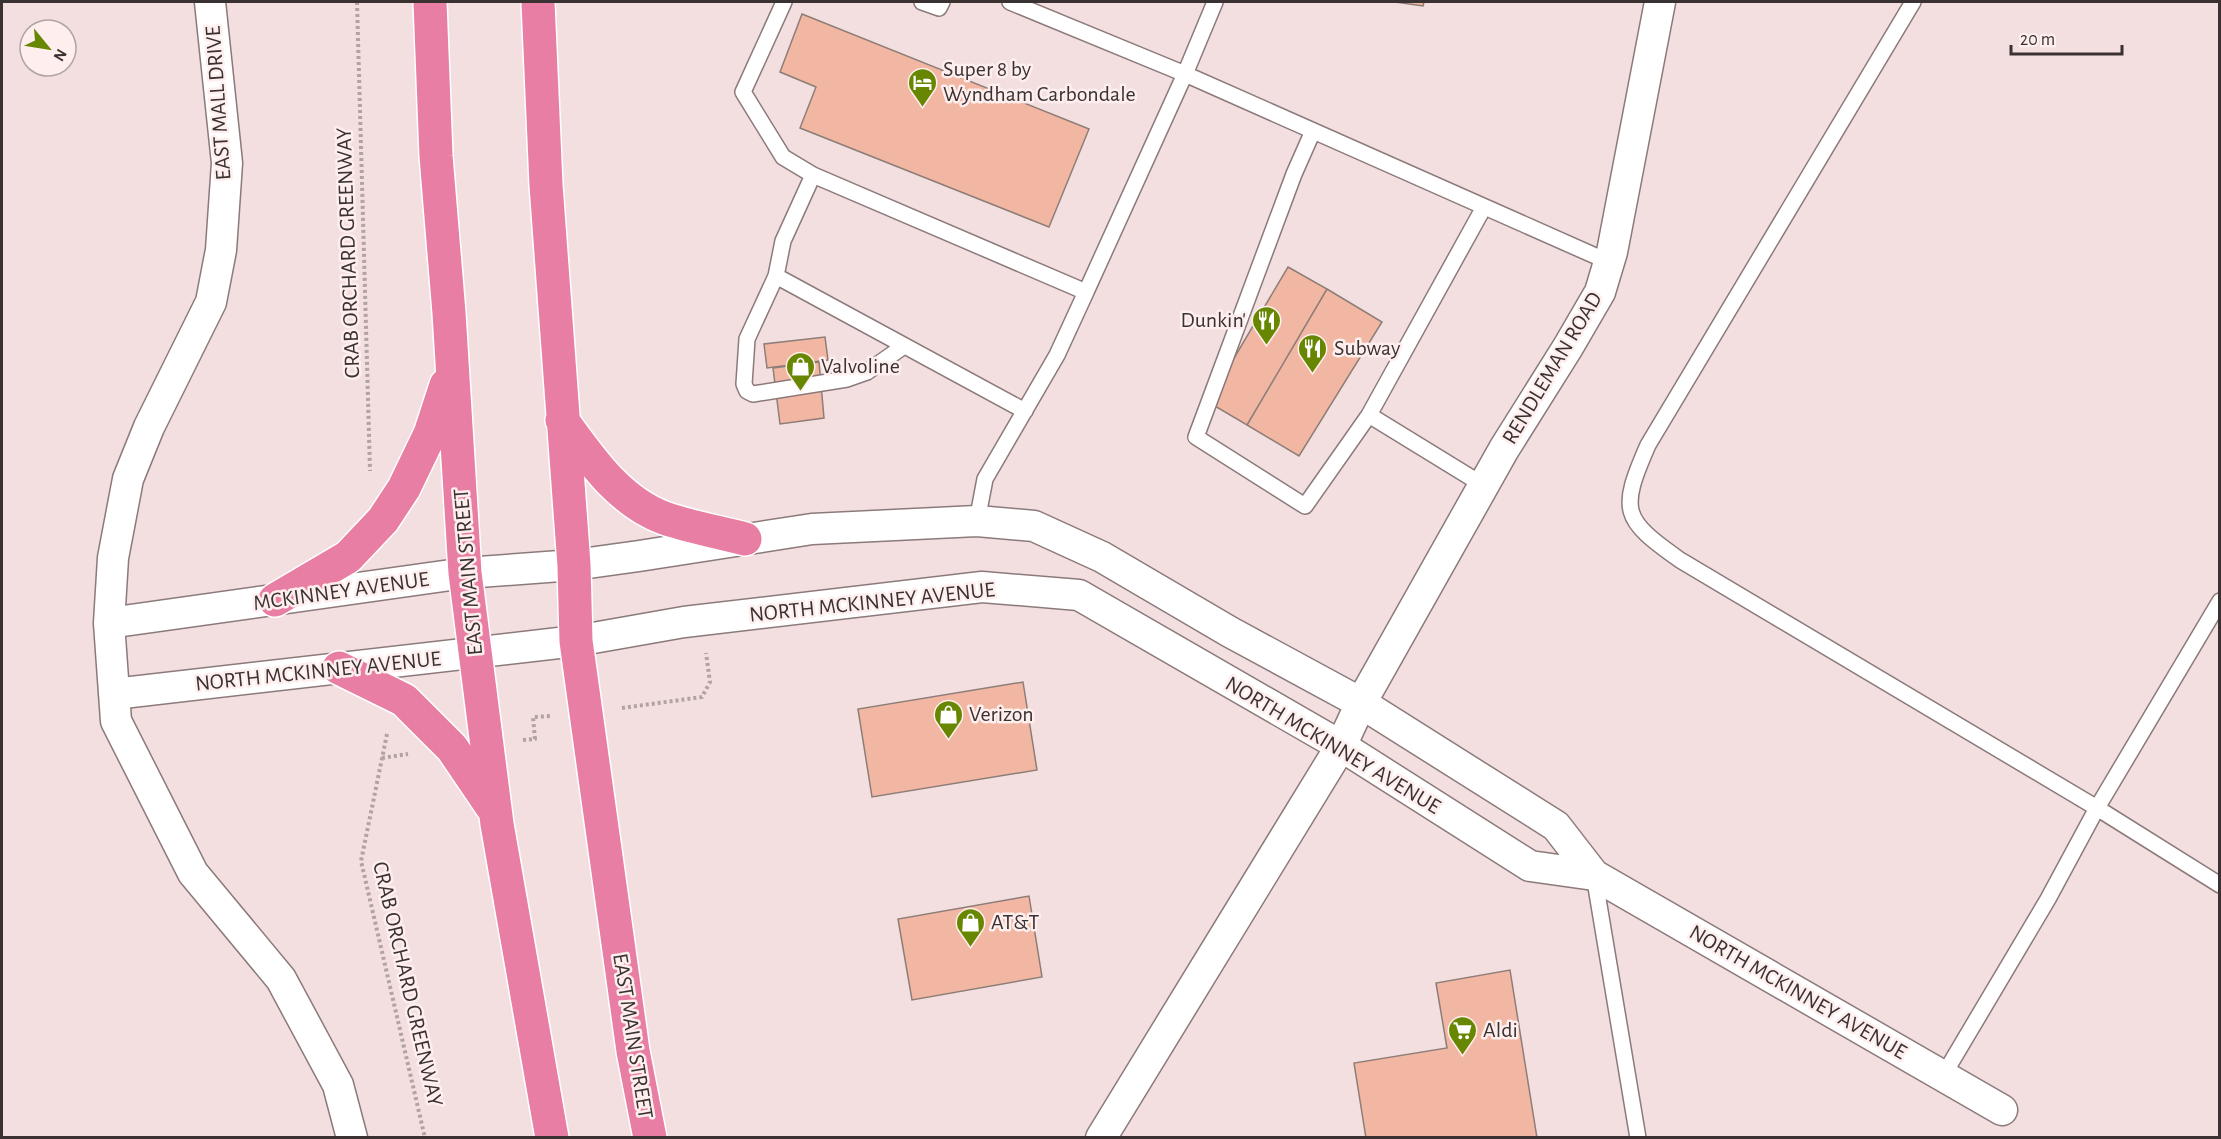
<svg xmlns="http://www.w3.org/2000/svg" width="2221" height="1139" viewBox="0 0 2221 1139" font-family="'Alegreya Sans',sans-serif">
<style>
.building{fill:#f2b7a3;stroke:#8d7d77;stroke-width:1.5}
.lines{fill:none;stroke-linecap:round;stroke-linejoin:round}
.lane-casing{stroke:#8c7a7a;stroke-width:18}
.street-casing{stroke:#8c7a7a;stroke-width:33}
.highway-casing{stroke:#fff;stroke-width:36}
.path{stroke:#b2a2a2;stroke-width:4;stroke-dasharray:3 3;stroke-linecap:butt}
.lane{stroke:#fff;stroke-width:15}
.street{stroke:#fff;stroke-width:30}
.highway{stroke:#e97ea4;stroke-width:33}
.labels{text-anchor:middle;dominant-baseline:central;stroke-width:5;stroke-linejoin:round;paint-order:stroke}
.poi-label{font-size:22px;fill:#3a3232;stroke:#feeeed;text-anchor:start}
.street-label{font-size:22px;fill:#3a3232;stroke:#feeeed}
</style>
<rect width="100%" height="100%" fill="#f3dfdf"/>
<path class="building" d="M1395,2H1424L1423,6Z
M802,14L1089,129L1049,227L800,128L816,87L780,72Z
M1288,267L1327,289L1247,425L1208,402Z
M1327,289L1382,322L1299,456L1247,425Z
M825,337L828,360L767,368L764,344Z
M819,362L824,418L780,424L773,368Z
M1023,682L1037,770L872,797L858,709Z
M1029,896L1042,977L912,1000L898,919Z
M1510,970L1537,1138H1366L1354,1063L1447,1048L1436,983Z"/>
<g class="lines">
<defs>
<path id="lane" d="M784,2L743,92L783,157L813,175
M922,2L939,8L942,2
M1010,2L1185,74L1609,262
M1913,2L1648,445C1619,511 1622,519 1680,560L2097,808L2220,885
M1313,131L1294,174L1196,437L1305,506L1369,415L1483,485
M776,276L747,339L744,384L747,391L753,394L847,379L867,372L904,346
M1086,292L1185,74L1215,2
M1369,415L1484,207
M977,521L985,479L1057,355L1086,292L813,175L783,241L776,276L1025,411
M1594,875L1638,1138
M1943,1076L2048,899L2097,808L2220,601"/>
<path id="street" d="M210,2L227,163L221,250L211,302L149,427L128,479L113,558L109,623L116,721L193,873L281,979L338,1085L352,1138
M109,623L465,573L574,565L639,556L812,529L977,521L1034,526L1102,557L1230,632L1361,703L1556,826L1594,875L2002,1110
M114,694L576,641L684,622L982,587L1079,595L1341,746L1530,866L1594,875
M1101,1138L1341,746L1361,703L1504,449L1568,347L1600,292L1612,252L1660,2"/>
<path id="highway" d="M430,2L436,156L449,313L465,573L497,824L552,1138
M538,2L546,185L574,565L576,641L633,1051L650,1138
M562,420C589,457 618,501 664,518C690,527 718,532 745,539
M275,600L348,557L383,520L404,488L430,434L446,385
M339,668L404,700L452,748L492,807"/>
</defs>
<use href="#lane" class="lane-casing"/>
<use href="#street" class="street-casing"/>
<use href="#highway" class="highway-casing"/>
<path class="path" d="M357,2L370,471
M622,708L702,697L710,682L706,653
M387,734L361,861L425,1138
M523,740L535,739L533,717L552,716
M382,758L408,754"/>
<use href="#lane" class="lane"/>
<use href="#street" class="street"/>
<use href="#highway" class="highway"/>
</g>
<defs>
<symbol id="hotel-pin" viewBox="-11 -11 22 30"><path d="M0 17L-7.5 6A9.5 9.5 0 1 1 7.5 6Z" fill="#688700" stroke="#feeeed"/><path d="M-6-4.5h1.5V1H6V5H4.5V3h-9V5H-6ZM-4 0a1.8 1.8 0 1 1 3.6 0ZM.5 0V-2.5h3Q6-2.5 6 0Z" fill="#fff"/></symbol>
<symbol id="restaurant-pin" viewBox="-11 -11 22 30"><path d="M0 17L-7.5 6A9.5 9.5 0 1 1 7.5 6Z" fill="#688700" stroke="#feeeed"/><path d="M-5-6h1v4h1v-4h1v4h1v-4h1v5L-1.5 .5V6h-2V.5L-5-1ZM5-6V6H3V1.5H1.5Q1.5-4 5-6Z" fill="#fff"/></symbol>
<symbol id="shop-pin" viewBox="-11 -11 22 30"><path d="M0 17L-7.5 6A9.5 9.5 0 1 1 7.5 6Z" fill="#688700" stroke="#feeeed"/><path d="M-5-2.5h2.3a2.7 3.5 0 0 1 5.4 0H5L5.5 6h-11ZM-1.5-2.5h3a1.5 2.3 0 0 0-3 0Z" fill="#fff"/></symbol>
<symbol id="supermarket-pin" viewBox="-11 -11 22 30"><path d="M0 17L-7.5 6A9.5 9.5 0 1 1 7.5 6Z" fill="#688700" stroke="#feeeed"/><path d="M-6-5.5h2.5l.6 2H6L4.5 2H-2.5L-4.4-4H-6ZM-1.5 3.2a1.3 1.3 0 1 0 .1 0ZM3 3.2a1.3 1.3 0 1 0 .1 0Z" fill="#fff"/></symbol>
</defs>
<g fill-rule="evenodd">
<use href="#hotel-pin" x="906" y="66" width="33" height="45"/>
<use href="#restaurant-pin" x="1250" y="304" width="33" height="45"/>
<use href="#restaurant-pin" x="1296" y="332" width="33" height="45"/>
<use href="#shop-pin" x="784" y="350" width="33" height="45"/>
<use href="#shop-pin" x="932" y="698" width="33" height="45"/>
<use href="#shop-pin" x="954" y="906" width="33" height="45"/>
<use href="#supermarket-pin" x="1446" y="1014" width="33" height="45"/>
</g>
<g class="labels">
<g class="poi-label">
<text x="943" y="69">Super 8 by<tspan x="943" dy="25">Wyndham Carbondale</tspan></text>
<text x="1246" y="320" text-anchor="end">Dunkin'</text>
<text x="1334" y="348">Subway</text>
<text x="821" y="366">Valvoline</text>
<text x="969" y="714">Verizon</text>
<text x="991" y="922">AT&amp;T</text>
<text x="1483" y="1030">Aldi</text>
</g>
<g class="street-label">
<text transform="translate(218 103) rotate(-94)">EAST MALL DRIVE</text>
<text transform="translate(348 253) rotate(-92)">CRAB ORCHARD GREENWAY</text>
<text transform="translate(1552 368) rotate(-59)">RENDLEMAN ROAD</text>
<text transform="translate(468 572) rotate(-95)">EAST MAIN STREET</text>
<text transform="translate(341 591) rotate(-8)">MCKINNEY AVENUE</text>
<text transform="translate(872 602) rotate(-6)">NORTH MCKINNEY AVENUE</text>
<text transform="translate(318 671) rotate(-6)">NORTH MCKINNEY AVENUE</text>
<text transform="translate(1333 745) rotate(31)">NORTH MCKINNEY AVENUE</text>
<text transform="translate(408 984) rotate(77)">CRAB ORCHARD GREENWAY</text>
<text transform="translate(1798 992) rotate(30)">NORTH MCKINNEY AVENUE</text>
<text transform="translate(633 1036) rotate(81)">EAST MAIN STREET</text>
</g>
</g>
<rect width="2221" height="1139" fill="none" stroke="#3a3232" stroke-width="6"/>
<g transform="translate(48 48) rotate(120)"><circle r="28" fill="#feeeed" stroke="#b0a3a2" stroke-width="1.5"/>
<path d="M0-4.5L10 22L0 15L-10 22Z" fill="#688700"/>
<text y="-9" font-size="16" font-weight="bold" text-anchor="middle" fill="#3a3232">N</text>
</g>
<path d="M2011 45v9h111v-9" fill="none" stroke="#3a3232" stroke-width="3"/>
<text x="2020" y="45" font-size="18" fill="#3a3232" stroke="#feeeed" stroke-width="4.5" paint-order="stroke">20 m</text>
</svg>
